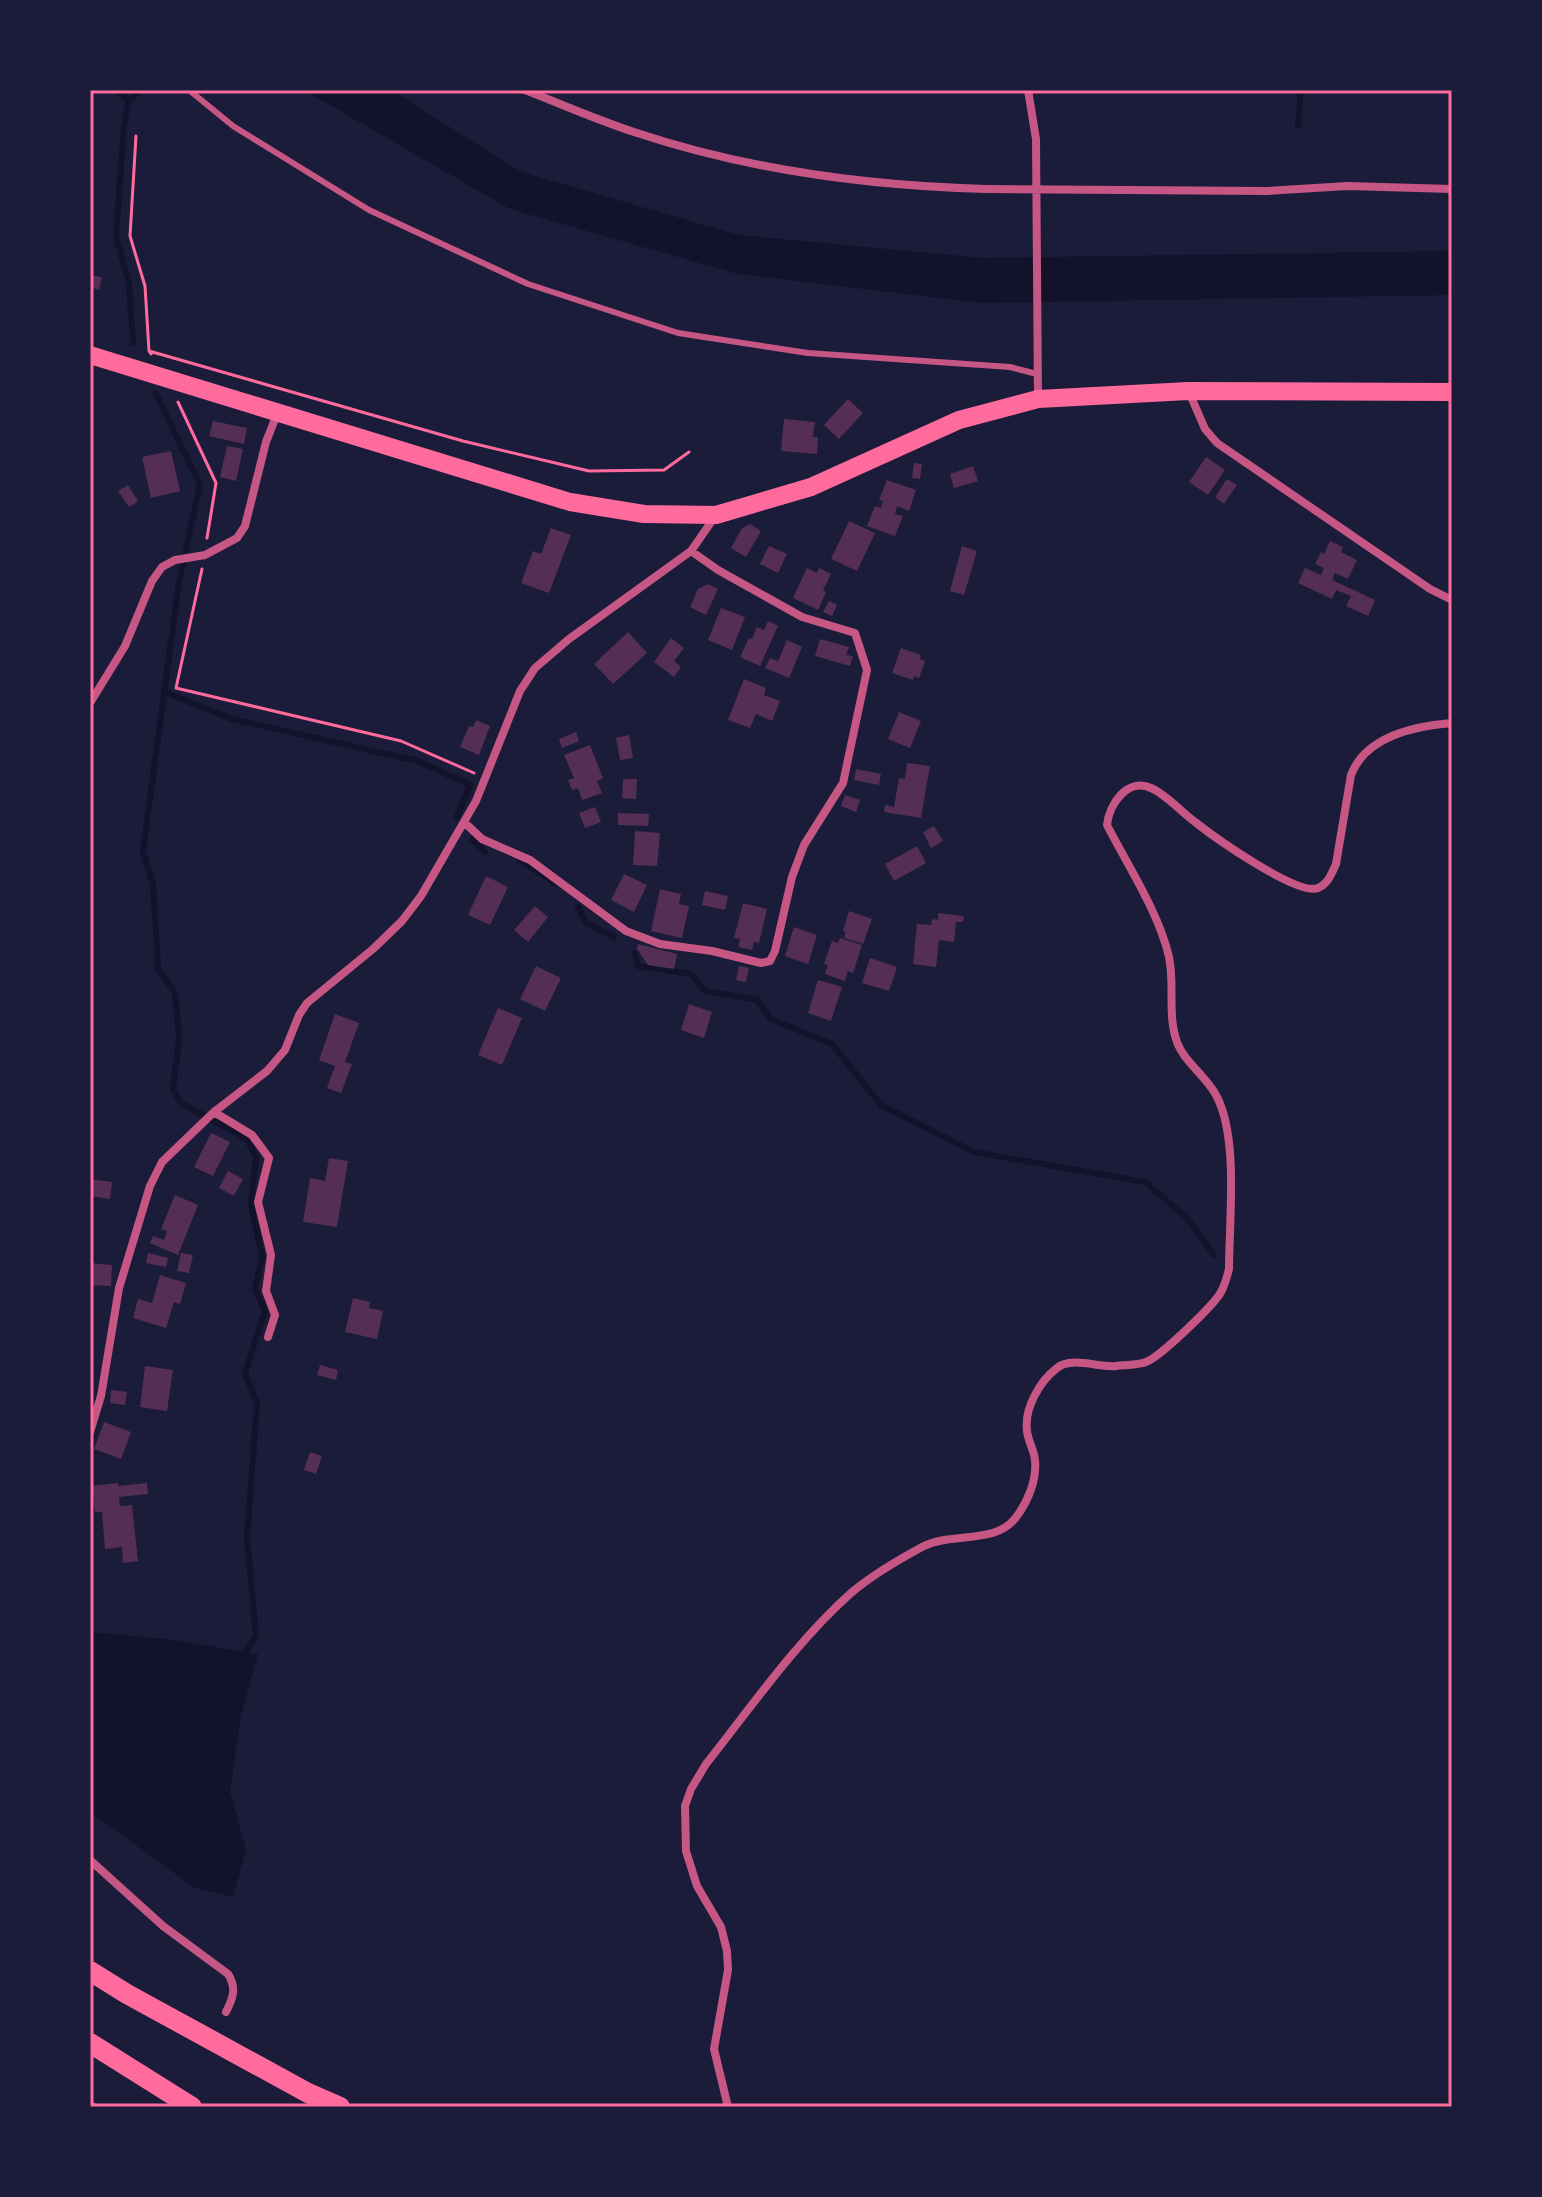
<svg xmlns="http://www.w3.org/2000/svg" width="1542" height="2197" viewBox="0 0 1542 2197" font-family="'Archivo Narrow',sans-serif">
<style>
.water{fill:#12122b}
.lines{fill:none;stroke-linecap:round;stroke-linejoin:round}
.stream{stroke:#12122b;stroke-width:6}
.building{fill:#542f53}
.path{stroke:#ff6b9d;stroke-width:3}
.service{stroke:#c65784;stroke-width:6}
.minor{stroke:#c65784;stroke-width:8}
.trunk{stroke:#ff6b9d;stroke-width:18}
.motorway{stroke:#ff6b9d;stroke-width:20}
.neatline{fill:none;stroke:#ff6b9d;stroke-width:3}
</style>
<rect width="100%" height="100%" fill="#1b1b3a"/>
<path class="water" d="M304,90H391L521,172L739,235L983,258L1452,251V295L981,303L738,274L510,209Z
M90,1632L175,1640L258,1654L241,1715L230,1792L246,1849L233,1897L195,1888L90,1812Z"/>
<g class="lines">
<path class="stream" d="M117,90L129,101
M1298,125L1301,90
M133,343L129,282L116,237L124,125L129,101L138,91
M156,394L200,485L179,582L143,851L153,885L158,968L175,993L179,1039L173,1089L181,1103L247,1139L256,1157L251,1204L262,1257L255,1289L265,1311L245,1373L257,1403L247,1539L256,1636L243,1656
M165,692L232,719L418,761L470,785L457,817
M472,839L485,852
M520,860L555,883
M578,907L586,923L614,937
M635,953L638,966L691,974L705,991L757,1000L771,1019L832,1044L881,1105L974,1152L1145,1182L1187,1218L1214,1255"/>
</g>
<path class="building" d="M90,275L102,277L99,290L93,288L91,294Z
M848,399L863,413L839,439L824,425Z
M784,419L815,422L813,437H818L817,454L781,451Z
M213,421L247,428L244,444L209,436Z
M227,446L243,449L236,481L220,477Z
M171,451L180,491L151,498L142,457Z
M1206,457L1225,470L1208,495L1189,482Z
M914,463L922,464L920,479L912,478Z
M973,466L978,481L954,488L950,474Z
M1227,479L1237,485L1224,504L1215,497Z
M887,480L916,490L909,511L897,506L895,514L903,516L895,536L867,526L875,506L881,508L883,501L879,500Z
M128,485L138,501L129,507L118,491Z
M849,521L875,533L857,571L831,559Z
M750,524L761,531L746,557L731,548L742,528Z
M551,528L571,535L549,593L521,583L533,551L541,554Z
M1330,541L1343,547L1341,552L1357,560L1348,579L1335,573L1332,580L1375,600L1368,616L1346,606L1351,596L1336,590L1332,599L1298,583L1305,568L1321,575L1324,568L1315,564L1321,552L1324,554Z
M769,546L787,554L778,573L760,564Z
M962,546L977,551L964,595L950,591Z
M807,568L817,573L819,568L831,574L823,590L826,592L818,610L793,598Z
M708,584L718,589L706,615L690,607L698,589Z
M829,601L837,605L832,616L823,612Z
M721,608L745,617L732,650L708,640Z
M768,621L778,626L760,666L740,657L749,638L752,639L757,627L764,630Z
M628,632L647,653L613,684L594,664Z
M671,638L684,648L674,661L681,667L674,677L654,662Z
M820,639L849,647L846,655L853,656L850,666L815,656Z
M787,640L802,647L789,678L765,668L770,658L778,661Z
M901,648L921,655L920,659L925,661L919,678L914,676L913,680L892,673Z
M744,679L766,688L764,695L780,701L772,721L756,714L750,728L728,720Z
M899,712L921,721L910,748L888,739Z
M476,720L490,726L479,755L460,747L469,726L473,727Z
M576,732L579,741L562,748L559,739Z
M629,735L633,758L620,760L616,738Z
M590,745L603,778L597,781L602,793L582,800L578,788L572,790L568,780L574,778L564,755Z
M907,763L930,766L921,818L884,812L885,805L894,807L899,778L905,779Z
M856,769L881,774L879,785L854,780Z
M623,779H637L636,799L622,798Z
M845,795L860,800L856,812L841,806Z
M595,807L601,822L585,828L579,813Z
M618,813L649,814L648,826L618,825Z
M934,826L943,841L931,848L923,832Z
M635,831L660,833L657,866L633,865Z
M917,846L926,863L894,881L885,864Z
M624,874L647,885L634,912L611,900Z
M486,876L508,887L490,925L468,915Z
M660,889L681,894L679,904L689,906L682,938L651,931Z
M705,891L728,896L725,910L702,905Z
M743,903L767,909L759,943L754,942L752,950L738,947L740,939L734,938Z
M535,906L548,917L528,942L514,930Z
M849,911L872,919L863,944L844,938L846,932L843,931Z
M938,913L964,916L963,922H956L954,942L939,940L936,967L913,964L917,924L931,925L932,919L938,920Z
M794,927L817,935L808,964L785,956Z
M840,938L862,945L853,973L848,971L845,981L825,974L828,965L824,964L832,941L838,943Z
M638,944L677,954L674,969L648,965L637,949Z
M870,958L897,967L889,991L862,983Z
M536,966L561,978L545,1011L520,999Z
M739,966L749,968L746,982L736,980Z
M818,980L842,987L831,1021L808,1013Z
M689,1004L712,1012L704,1038L681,1030Z
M498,1008L522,1018L502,1065L478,1055Z
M335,1014L359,1023L345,1062L352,1064L341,1093L327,1088L335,1066L319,1060Z
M211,1133L230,1142L213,1176L194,1167Z
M329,1158L348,1161L337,1227L303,1222L310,1178L325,1181Z
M228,1171L243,1179L234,1196L219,1188Z
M90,1179L112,1182L110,1199L90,1196Z
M175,1195L198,1205L178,1255L150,1243L153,1236L164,1240L167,1231L161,1229Z
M148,1253L168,1258L166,1267L146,1263Z
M181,1253L193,1255L189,1273L177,1271Z
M90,1263L112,1265L111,1286L90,1285Z
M160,1275L186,1283L180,1304L174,1302L166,1328L133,1318L138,1299L152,1303Z
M353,1298L370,1302L369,1308L383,1311L377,1339L345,1332Z
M320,1365L338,1370L336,1380L317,1375Z
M145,1366L173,1370L167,1411L140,1407Z
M111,1390L127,1392L125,1405L110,1403Z
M104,1422L131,1432L121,1459L94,1449Z
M310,1452L322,1456L316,1474L304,1470Z
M118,1483V1486L147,1483L148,1494L119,1497L120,1506L132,1505L138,1561L123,1563L122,1547L105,1549L102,1512H95L92,1486Z"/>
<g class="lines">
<path class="path" d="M136,136L130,236L145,286L149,351L151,354
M149,351L463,441L589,471L664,470L689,452
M178,402L216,483L207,538
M202,569L176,688L401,741L474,773"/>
<path class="service" d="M189,90L233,126L369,210L528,284L678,333L808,353L1010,367L1037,374"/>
<path class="minor" d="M525,90C561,104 597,120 634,132C745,169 869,186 986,189L1267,191L1347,186L1452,189
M1028,90L1036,139L1038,398
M1189,392L1205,429L1217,443L1430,589L1452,600
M90,703L125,646L152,581L162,567L175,560L205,555L237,538L245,526L266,442L277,414
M464,822L482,839L530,860L626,931L660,944L712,951L761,963L770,961L775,951L792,877L804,845L843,783L867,670L855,633L802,617L718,570L691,551
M214,1112L252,1135L269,1158L258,1202L271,1255L266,1291L275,1315L268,1337
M90,1432L101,1396L119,1288L150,1186L162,1162L214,1112L267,1071L285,1050L299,1015L307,1003L373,949L402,921L421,896L476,801L520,691L535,668L569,639L691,551L716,515
M90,1860L163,1926L228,1974C237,1988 233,1998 226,2012
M90,2105L94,2107
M728,2107L714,2049L728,1970L727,1951L721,1927L697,1886L686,1851L685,1806L691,1789L706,1764C752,1706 796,1642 851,1593C872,1575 898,1560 922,1547C952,1531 996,1546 1017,1516C1028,1501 1037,1480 1035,1460C1034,1450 1028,1441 1027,1431C1024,1408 1040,1381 1057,1368C1072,1356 1099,1368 1116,1366C1126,1365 1138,1365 1146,1362C1160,1357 1214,1305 1221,1292C1225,1285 1227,1277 1229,1269C1229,1221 1239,1137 1216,1095C1206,1076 1184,1062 1177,1042C1167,1015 1175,984 1169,957C1159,913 1128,866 1107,825C1109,805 1127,777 1151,788C1167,795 1181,812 1195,822C1214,837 1297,896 1318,888C1328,884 1332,873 1336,864L1351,775C1366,736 1414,726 1452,723"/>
<path class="trunk" d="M90,355L570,502L644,514L716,515L811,487L959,420L1038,399L1188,391L1452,392"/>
<path class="motorway" d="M90,1971L127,1994L308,2093L340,2107
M90,2043L192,2107"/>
</g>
<rect width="1542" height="2197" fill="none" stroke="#1b1b3a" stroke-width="184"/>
<rect x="92" y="92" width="1358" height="2013" class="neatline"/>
</svg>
